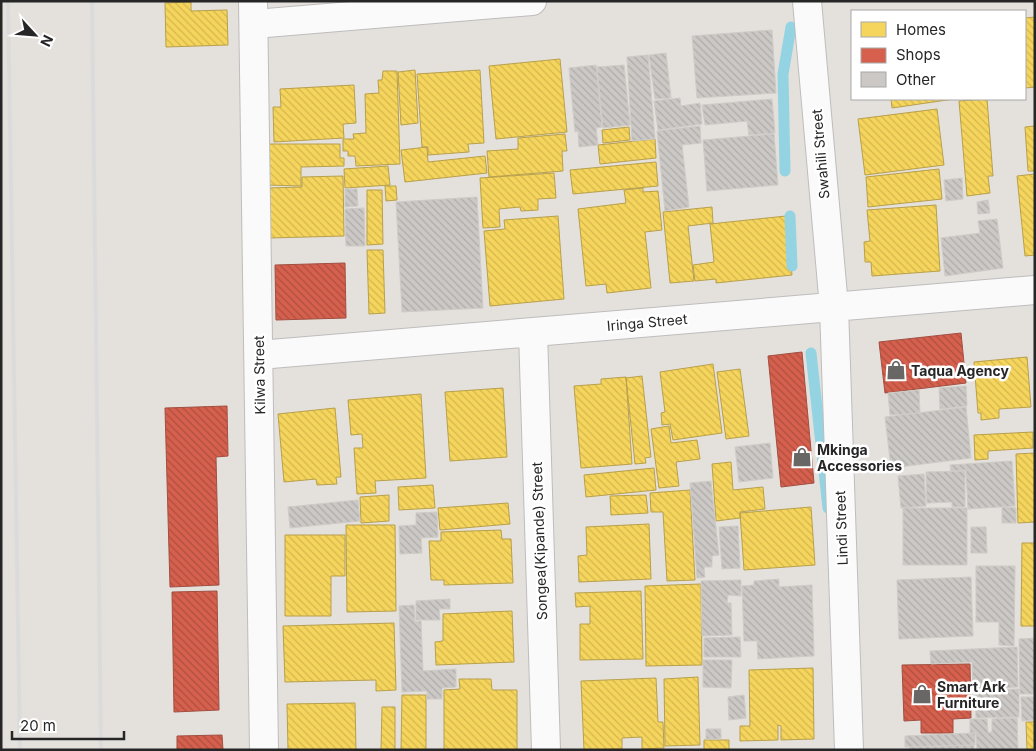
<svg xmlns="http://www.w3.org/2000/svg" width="1036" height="751" viewBox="0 0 1036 751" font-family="Inter,sans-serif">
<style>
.homes{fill:url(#homes-back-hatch);stroke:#b8a04c}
.shops{fill:url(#shops-back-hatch);stroke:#a14f41}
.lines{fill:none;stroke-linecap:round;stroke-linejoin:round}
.stream{stroke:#94d4e2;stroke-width:11}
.building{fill:url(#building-back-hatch);stroke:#cfccc8}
.minor-casing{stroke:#bebdbd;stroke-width:30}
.minor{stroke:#fbfafa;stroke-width:28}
.rail{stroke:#dcdbdc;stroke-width:4}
.labels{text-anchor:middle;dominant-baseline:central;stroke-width:5;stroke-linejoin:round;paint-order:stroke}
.street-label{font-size:14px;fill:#262626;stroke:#fff}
.poi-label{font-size:14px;font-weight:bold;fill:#262626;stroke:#fff;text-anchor:start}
</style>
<defs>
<pattern id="homes-back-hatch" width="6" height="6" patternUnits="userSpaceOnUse" patternTransform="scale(1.25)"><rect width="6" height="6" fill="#f6d55c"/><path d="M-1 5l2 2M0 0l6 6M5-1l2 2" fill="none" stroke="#d3b750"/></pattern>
<pattern id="shops-back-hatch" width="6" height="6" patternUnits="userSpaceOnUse" patternTransform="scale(1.25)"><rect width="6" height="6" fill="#d6604d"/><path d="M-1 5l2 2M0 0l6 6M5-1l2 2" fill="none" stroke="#ad4f40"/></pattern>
<pattern id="building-back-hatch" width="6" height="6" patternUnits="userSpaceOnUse" patternTransform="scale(1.25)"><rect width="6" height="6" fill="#cbc8c5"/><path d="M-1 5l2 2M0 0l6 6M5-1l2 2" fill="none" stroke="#aeaca9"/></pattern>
</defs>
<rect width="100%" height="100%" fill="#e4e0dc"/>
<path class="homes" d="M191,2V11L227,10L228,45L166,47L165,3Z
M1035,17V87L1025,88V18Z
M560,59L567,132L496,139L489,66Z
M415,70L418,123L401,125L398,72Z
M480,70L484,143L468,144L469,152L428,155V147H422L417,74Z
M383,71H397L400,164L356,166L355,156H348V151H343V139H354L353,134L366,133L365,94L379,93L378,80H382Z
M354,85L356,123L343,124L344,138L274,142L273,107H281L280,89Z
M891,99H954L892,108Z
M987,99L993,176H988L990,193L967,196L959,101Z
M937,109L944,165L865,175L858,119Z
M1035,126V171H1028L1025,127Z
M629,127L630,140L603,143L602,130Z
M565,134L567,151H562L563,171L489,177L487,151L518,149V138Z
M655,139L656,158L600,164L598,145Z
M266,144H340V158H344V166L301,167V186L267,185Z
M427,147L428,162L485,156L487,173L405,182L401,150Z
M656,162L658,186L573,194L570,170Z
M388,166L390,185L345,188L344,169Z
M939,169L942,199L868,207L866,177Z
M554,173L556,198L538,199V210L521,211L520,207L499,209L500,227L483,228L480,178Z
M1035,174V255L1025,256L1017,176Z
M343,176L344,236L269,238L268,188L302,187V177Z
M385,186H396L397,200L386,201Z
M643,188V192L658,191L662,230L645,232L651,288L607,293L606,284L586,286L578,209L626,203L624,190Z
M367,190H382L383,244L367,245Z
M936,205L940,271L872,276L871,262H865L864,242L870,241L867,210Z
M712,207L713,223L688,226L694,281L670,283L663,212Z
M558,216L564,299L490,306L484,231L505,229L504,220Z
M786,216L792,275L716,283V279L695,281L693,265L714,262L710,224Z
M367,250H383L385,313L369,314Z
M1027,357L1031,407L999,409V418L981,420V413H978L974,362Z
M713,364L722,433L673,440L670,424L662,425L661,413L665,412L660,372Z
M740,369L749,436L726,439L717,372Z
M642,376L651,457L645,458L646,463L635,464L626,378Z
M626,377L632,464L581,468L574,386L601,384V379Z
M503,388L507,457L450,461L445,392Z
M421,394L426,478L375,481L376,493L357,494L354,448H363L362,434L351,435L348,400Z
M335,408L341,477H336L337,484L317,485L316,479L284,482L278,414Z
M669,426L671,443L697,440L700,459L676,462L679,486L659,488L651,429Z
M1033,432V448L988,451V459L975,460L974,435Z
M1035,453V522L1018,523L1016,454Z
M731,462L733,490L763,487L765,509L740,512V518L716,521L712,464Z
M654,468L656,490L586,497L584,475Z
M433,485L435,508L399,510L398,487Z
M690,490L695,580L667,581L663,512H651L650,493Z
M389,495V521L361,523L360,497Z
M646,495L648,513L611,515L610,496Z
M508,503L510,524L440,530L438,508Z
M811,507L815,565L744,570L740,513Z
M649,524L651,579L579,582L578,556L587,555L586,527Z
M346,525H395L396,611L347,612Z
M501,530L502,539H511L513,583L444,585V580H431L429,541H441V532Z
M285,535H345V576H331V616H285Z
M1022,543H1035V626H1021Z
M701,584L702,665L646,666L645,586Z
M641,591L643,659L580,660V624H590V606L576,607L575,593Z
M512,611L514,662L436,665L435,642L443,641V614Z
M394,623L396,690L376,691V680L285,682L283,626Z
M813,668L814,739L781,740V726L778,725V740L740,741V726H750L749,670Z
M698,677L700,745L665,746L664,679Z
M656,678L658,722H663L664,748L642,749V737L622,738V749L584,750L581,681Z
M459,679H491L492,690H517V750H444V690L460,689Z
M402,695H426V750H401Z
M355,703L356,750H288L287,704Z
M382,707H395V750H381Z
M1026,722H1035V750H1027Z
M704,740H729V750H704Z"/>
<path class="shops" d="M345,263L346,318L276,320L275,265Z
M961,333L966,383L885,393L879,342Z
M802,352L814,483L781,487L768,356Z
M227,406L228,456L216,457L219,585L170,587L165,408Z
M217,591L219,710L174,712L172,592Z
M970,664L971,718L953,719V733H921V720L904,721L902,665Z
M222,735L223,750H177V736Z"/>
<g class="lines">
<path class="stream" d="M785,171L783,74L791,27
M790,216L792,266
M811,353L828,508"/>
</g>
<path class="building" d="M772,30L776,93L697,98L692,36Z
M666,53L671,98L655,99L649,55Z
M648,55L655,139L632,141L627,57Z
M596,65L602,127L596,128L598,145L579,147L578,131L575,132L569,68Z
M624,65L630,125L603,128L597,67Z
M680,98L681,106L700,103L702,124L658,130L654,101Z
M772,99L775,133L749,135L747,121L705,125L702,105Z
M700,126L701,143L682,145L689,207L665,211L657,131Z
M774,134L778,185L707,191L703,140Z
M962,178L963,199L946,201L944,180Z
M345,189H357L358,206L345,207Z
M477,197L483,308L402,312L396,202Z
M988,200L990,213L978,214L977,202Z
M364,208L365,246H346L345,209Z
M997,219L1003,268L945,276L941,238L980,233L978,221Z
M966,386L967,406L940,409L939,388Z
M919,390L920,413L890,415L888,393Z
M966,407L971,458L891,468L885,417Z
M770,443L773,478L739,482L735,447Z
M1012,461L1015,506L968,509L966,470L951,471L950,465Z
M965,471V507H952V502L927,503L926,472Z
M924,474L926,506L901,508L898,476Z
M711,481L719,555L712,556V567H704L705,577L697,578L690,483Z
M358,500L360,521L290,528L288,507Z
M1002,507L1016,508V523H1002Z
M903,508H967V565H903Z
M437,512L438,537L421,538L422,553L400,554L399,526L416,525V513Z
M738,526L740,568L722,569L719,527Z
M971,527H986L987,553H971Z
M976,566H1015L1014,646L999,645V622H976Z
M971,577L973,636L899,639L897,580Z
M779,579V587L812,585L814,656L758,659L757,641H744L742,586L754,585V581Z
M741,580V596L728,595L727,603H731L732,635L702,636L701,581Z
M450,599V609H439L440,620H416V601Z
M414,605L415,622L421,621L423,671L456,669V687L442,688V699H427V691L402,692L399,606Z
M740,637L741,657H704V638Z
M1035,638V694H1020L1019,639Z
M1017,647L1018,687L973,689L972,662L931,664L930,651Z
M703,660H732L731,688L703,687Z
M1019,689V717L976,718L975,690Z
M744,695L746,718L729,720L728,697Z
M1021,697H1035V720L1022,721Z
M1017,718L1018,750H977L976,733H970V719H987L988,733L992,732V719Z
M706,729H721V739H706Z
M975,733V745L905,747V736Z
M974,745V750H909V747Z"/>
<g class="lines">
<defs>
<path id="minor" d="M253,1L264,750
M807,1L834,307L849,750
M254,24L532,1
M533,332L546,750
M259,355L1035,290"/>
</defs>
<use href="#minor" class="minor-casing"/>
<use href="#minor" class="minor"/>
<path class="rail" d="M8,1L20,750
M92,1L101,750"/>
</g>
<defs>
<symbol id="shop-bare" viewBox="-9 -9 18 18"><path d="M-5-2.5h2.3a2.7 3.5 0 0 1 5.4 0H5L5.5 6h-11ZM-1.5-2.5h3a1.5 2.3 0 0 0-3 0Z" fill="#686766" stroke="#fff" stroke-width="2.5" paint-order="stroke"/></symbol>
</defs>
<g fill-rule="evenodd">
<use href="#shop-bare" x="882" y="356" width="28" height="28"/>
<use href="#shop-bare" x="788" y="443" width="28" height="28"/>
<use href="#shop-bare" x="908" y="680" width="28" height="28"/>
</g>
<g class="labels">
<g class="street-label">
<text transform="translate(820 154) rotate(-95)">Swahili Street</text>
<text transform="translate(647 322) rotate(-5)">Iringa Street</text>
<text transform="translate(259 375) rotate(-91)">Kilwa Street</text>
<text transform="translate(841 528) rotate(-92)">Lindi Street</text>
<text transform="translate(539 541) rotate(-92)">Songea(Kipande) Street</text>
</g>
<g class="poi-label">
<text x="911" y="370">Taqua Agency</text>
<text x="817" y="449">Mkinga<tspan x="817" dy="16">Accessories</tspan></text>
<text x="937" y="686">Smart Ark<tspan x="937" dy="16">Furniture</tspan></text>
</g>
</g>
<rect width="1036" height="751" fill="none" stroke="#262626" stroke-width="5"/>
<rect x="851" y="10" width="175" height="90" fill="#ffffff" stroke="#a8a8a8"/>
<rect x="861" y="22" width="25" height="15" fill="#f6d55c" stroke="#a8a8a8"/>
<text x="896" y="35" font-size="15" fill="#262626">Homes</text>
<rect x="861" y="48" width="25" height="15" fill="#d6604d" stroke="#a8a8a8"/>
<text x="896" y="60" font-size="15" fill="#262626">Shops</text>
<rect x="861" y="72" width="25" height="15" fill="#cbc8c5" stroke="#a8a8a8"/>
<text x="896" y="85" font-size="15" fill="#262626">Other</text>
<g transform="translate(35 35) rotate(116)" stroke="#ffffff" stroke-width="4" paint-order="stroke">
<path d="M0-4L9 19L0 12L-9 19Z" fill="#262626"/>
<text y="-8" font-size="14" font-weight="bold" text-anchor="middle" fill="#262626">N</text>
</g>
<path d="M12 731v8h112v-8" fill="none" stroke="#262626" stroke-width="2.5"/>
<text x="20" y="731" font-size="15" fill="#262626" stroke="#ffffff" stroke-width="4" paint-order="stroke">20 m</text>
</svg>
